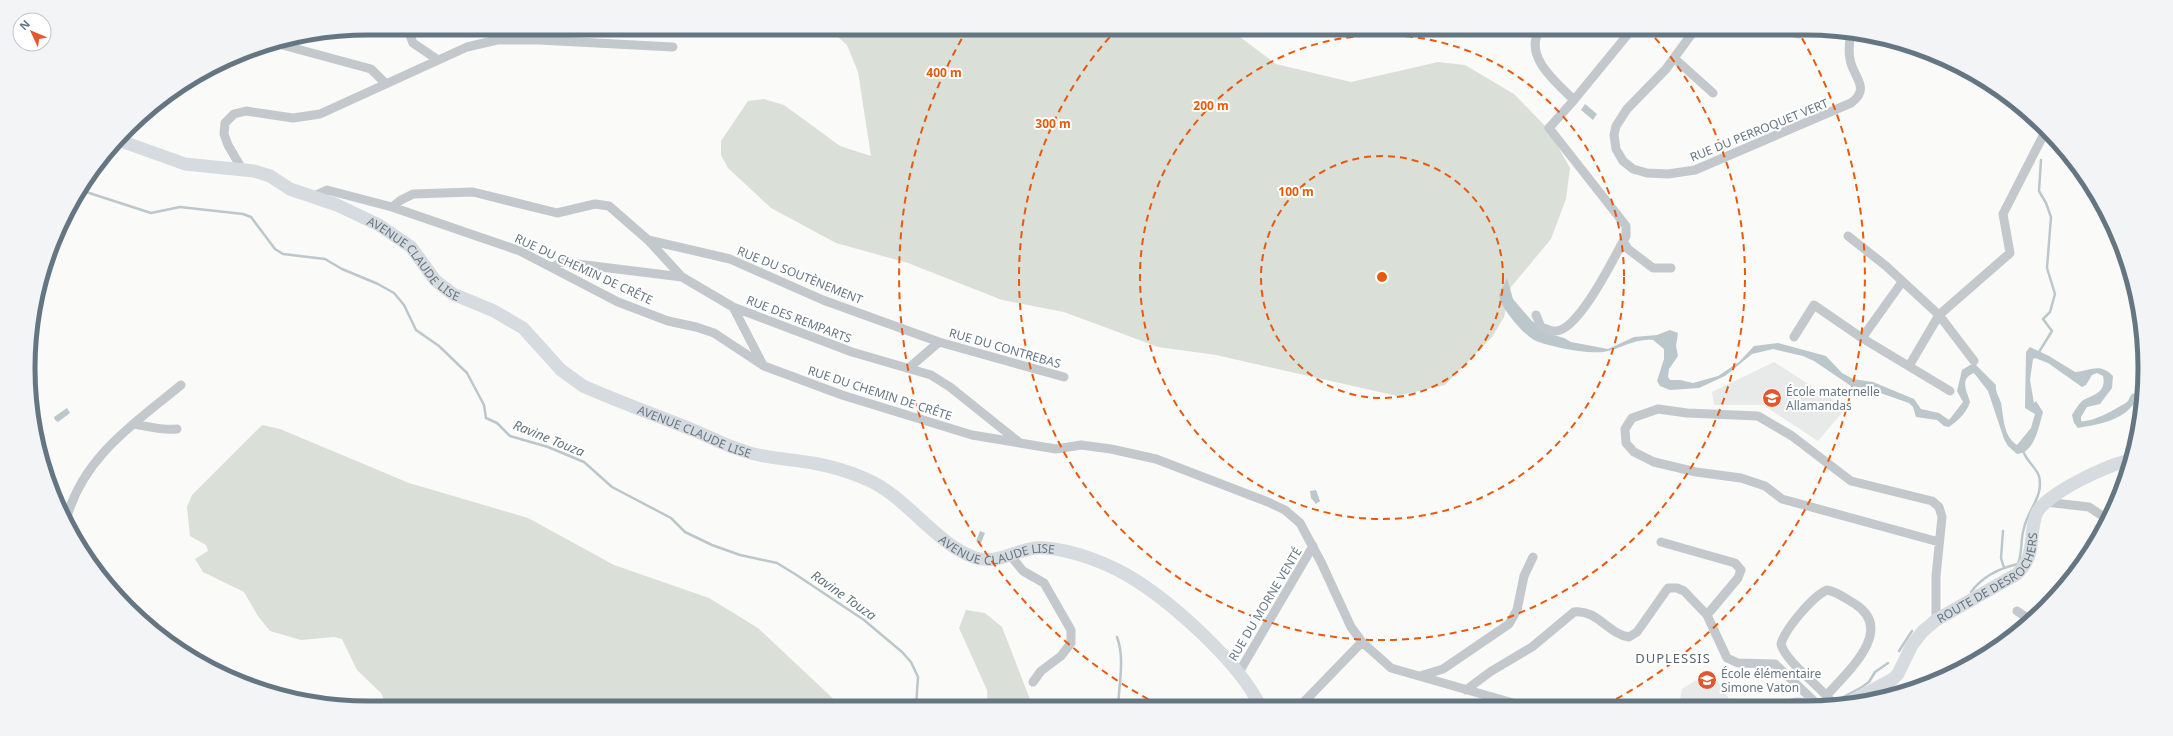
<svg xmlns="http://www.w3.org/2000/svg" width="2173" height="736" viewBox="0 0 2173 736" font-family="'Noto Sans',sans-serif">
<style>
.built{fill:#e8e9e9}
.green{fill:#dadfd7}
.water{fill:#bbc7cb}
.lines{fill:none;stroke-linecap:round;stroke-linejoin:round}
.stream{stroke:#bbc7cb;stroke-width:2.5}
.street{stroke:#c3c8cc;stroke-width:9}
.secondary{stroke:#d6dbdf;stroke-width:13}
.ring{fill:none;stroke:#e8590c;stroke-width:2;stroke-dasharray:7 5}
.labels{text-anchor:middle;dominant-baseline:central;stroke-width:4;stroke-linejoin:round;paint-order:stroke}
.street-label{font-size:12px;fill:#657683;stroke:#fff}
.poi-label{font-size:12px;fill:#657683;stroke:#fff;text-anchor:start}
.water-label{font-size:13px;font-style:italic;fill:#60757c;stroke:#fff}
.neighbourhood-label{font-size:13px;letter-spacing:1px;fill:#57646e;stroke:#fff}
.rim{fill:none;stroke:#657683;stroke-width:5}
.centre{fill:#e8590c;stroke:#fff;stroke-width:2}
.ring-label{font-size:12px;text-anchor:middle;font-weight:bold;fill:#e8590c;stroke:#fff;stroke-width:4;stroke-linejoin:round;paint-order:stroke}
</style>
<rect width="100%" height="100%" fill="#fafaf8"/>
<path class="built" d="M1774,362L1846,408L1818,441L1763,405H1714L1712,392Z
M1711,671L1733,705H1679L1682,689Z"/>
<path class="green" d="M828,28H1228L1276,64L1351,82L1438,62L1465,65L1514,94L1548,129L1570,168L1566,199L1551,239L1511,287L1504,317L1492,337L1445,385L1397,396L1216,355L1158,347L1064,312L1002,300L908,263L836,243L771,208L728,168L721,155V141L748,101L764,99L784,105L840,146L871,156L858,72L847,45Z
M262,425L280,429L409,483L528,518L614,565L709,598L758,628L842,707H756L751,705L745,707L388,708L381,693L357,670L342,639L334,637L301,640L270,631L258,616L244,592L203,572L195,559L208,551L206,545L190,536L187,507L192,495Z
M966,610L985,613L1002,627L1033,707H988L987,690L959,628Z"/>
<path class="water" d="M1585,104L1597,114L1593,120L1581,110Z
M1507,278L1513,299L1531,320L1546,333L1564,338L1571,342L1608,349L1634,337L1657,335L1670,330L1678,333L1676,346L1678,356L1669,369L1668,377L1670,380H1680L1693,383L1718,376L1739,362L1754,346L1778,343L1826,356L1842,373L1853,379L1873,382L1914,399L1921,409L1939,413L1949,420L1963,402L1957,391L1962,370L1970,365H1976L1996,385C1995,392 1999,396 2001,403C2004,418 2003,436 2017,445L2031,428L2035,414L2025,408L2026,352L2030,347L2049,356L2075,372C2090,371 2100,362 2113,376L2112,388L2100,404L2087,407L2081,417V421C2092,423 2118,408 2127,402C2129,400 2130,396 2132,394L2144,391L2143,398C2135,401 2133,406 2126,412C2113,422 2095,425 2078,428L2074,423L2072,415C2075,410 2078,405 2082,401C2091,395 2107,394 2103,376L2097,373L2092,375L2086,385L2082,387L2048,363L2035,358L2033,359L2030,380L2034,403L2036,401L2043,412C2039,425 2035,453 2017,454L2008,446L2004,439L1988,391L1974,373C1959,379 1967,391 1970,402C1967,412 1958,421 1949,427L1944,426L1937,420L1916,417L1913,407L1909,403L1866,388L1851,386L1814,361L1803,356L1773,349L1752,354L1725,376L1699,388L1670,390L1660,386L1657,381L1664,359V349L1653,340C1635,338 1621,349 1603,352C1587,354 1549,347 1534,340C1523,334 1500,307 1499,295Z
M67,408L70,413L58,422L55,420L54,417Z
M1316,490L1320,501L1316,504L1311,498L1310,491Z
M980,531L985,533L981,543L976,541Z"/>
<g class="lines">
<path class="stream" d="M80,190L151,213L180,207L243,214L251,217L275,249L283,254L325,259L342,269L378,284L394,293L404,305L416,330L439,346L467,373L484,405L486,418L497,423L510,436L548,447L584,462L612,487L671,518L685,532L712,545L740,555L777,563L795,574L864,620L902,652L911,662L918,677L916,707
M2041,355L2039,352L2052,331L2043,319L2050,312L2055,294L2047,268L2051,217L2046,203L2039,191L2041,160
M2003,531L2001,558L2004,568
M1971,592C1982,577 2000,568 2018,564C2023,550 2020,541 2024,528C2028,509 2044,497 2039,476C2036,467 2025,460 2023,450
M1117,637C1125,658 1119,684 1118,707
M1899,651L1912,631
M1836,701L1862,687L1869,682L1875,672L1888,663
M1778,705C1788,701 1799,695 1809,702"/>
<path class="street" d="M407,28L413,43L438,60
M1541,28C1521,55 1557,83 1574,100
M1696,28L1666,69L1627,109L1616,126L1614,135L1616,149L1623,161L1633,169L1647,173L1668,174L1695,170L1851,103C1872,88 1852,76 1850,59C1848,51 1850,42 1850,34
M1772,28L1799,34
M275,43L371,69L386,84
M1674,58L1713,93
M242,169L228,145L224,134L225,123L234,114L246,111L293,118L320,114L467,47L497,40H539L673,47
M314,196L327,190L392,207L520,251L618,302L668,321L696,327L714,333L764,366L842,395L972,435L1056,449L1081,445L1111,449L1156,459L1268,502L1285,510L1300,523L1321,562L1351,627L1362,642L1391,668L1520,705L1550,704L1560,706
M392,207L401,200L413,194L473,192L557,213L595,204L609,206L648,240L682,277
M1848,236L1886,266L1939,315L1974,361
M648,240L730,259L823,300L939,342L1064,377
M1623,241L1628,249L1653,268H1671
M553,267L561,262L682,277L733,307L852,352L931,375L950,387L1020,443
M733,307L763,365
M1536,315L1541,327C1545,328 1552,332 1556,331C1579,330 1615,256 1626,236V226L1549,128L1574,100L1633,28
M1794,337L1814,305L1862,338L1950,391
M1862,338L1902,282
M1909,366L1939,315L2010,253L2003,214L2046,130
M910,367L939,342
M133,424C148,426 161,431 177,429
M2045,502L2089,507L2107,519
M67,517C84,456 135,423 181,385
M1661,542L1735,563L1741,570L1738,578L1707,615
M1010,555L1023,571L1044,583L1071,630V643L1061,656L1041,671L1033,682
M2017,611L2032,621
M1936,620V576L1942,517L1939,507L1932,501L1851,481L1792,436L1758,416L1687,413L1658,409L1632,418L1625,429L1626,443L1634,452L1654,462L1696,472L1741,478L1765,486L1782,499L1939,542
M1238,674L1313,546
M1420,676L1443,669L1509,624L1517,610L1524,576L1533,557
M1466,690L1490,672L1532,647L1574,612C1597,609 1608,634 1629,637L1637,632L1668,588H1677L1684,591L1707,615L1727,658L1738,663L1775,664L1818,705
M1827,695C1847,672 1896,630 1855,604C1846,599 1838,592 1827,590C1813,596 1785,629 1781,644C1786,663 1821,686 1834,705
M1300,706L1362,642"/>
<g class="secondary">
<path id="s1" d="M118,140L185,164L254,171L270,176L290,189L337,205L379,225L411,247L435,280L445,288L453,294L494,311L523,328L561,370L583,386C619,402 656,415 693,430C710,437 726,446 744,451C766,459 790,459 813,463C830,466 850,472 866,479C905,495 935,543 973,557C999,567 1020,545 1046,548C1072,550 1104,562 1127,575C1170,600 1239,662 1260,706"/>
<path id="s2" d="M1845,705L1893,679L1898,674L1912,645L1923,631L1936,620L2017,574C2037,554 2028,539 2036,515C2042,495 2112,462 2132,460"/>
</g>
</g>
<g class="ring">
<circle cx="1382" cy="277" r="121"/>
<circle cx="1382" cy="277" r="242"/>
<path d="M1647 29A363 363 0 1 1 1117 29"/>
<path d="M1159 705A483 483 0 0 1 968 28M1796 28A483 483 0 0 1 1605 705"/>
</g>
<defs>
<symbol id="school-disc" viewBox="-11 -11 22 22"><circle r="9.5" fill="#e4572e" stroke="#fff"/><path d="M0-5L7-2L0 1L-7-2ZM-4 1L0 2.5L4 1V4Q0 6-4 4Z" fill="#fff"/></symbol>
</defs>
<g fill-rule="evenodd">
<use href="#school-disc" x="1761" y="387" width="22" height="22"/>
<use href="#school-disc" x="1696" y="669" width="22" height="22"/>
</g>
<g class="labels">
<g class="street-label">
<text transform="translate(1759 130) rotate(-22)">RUE DU PERROQUET VERT</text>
<text stroke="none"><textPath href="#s1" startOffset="326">AVENUE CLAUDE LISE</textPath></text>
<text transform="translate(584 269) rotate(25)">RUE DU CHEMIN DE CRÊTE</text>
<text transform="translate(800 275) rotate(22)">RUE DU SOUTÈNEMENT</text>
<text transform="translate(799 319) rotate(21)">RUE DES REMPARTS</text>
<text transform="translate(1005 348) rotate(16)">RUE DU CONTREBAS</text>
<text transform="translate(880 393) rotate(18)">RUE DU CHEMIN DE CRÊTE</text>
<text stroke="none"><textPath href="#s1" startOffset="662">AVENUE CLAUDE LISE</textPath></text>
<text stroke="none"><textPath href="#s1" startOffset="997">AVENUE CLAUDE LISE</textPath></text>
<text stroke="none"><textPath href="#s2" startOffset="199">ROUTE DE DESROCHERS</textPath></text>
<text transform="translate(1265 604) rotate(-59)">RUE DU MORNE VENTÉ</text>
</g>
<g class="poi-label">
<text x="1786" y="391">École maternelle<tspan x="1786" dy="14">Allamandas</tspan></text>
<text x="1721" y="673">École élémentaire<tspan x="1721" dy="14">Simone Vaton</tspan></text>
</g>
<g class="water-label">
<text transform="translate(549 438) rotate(22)">Ravine Touza</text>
<text transform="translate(844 595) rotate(35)">Ravine Touza</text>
</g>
<g class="neighbourhood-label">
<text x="1673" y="658">DUPLESSIS</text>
</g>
</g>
<path d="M0 0H2173V736H0ZM368 35H1805A333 333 0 0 1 2138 368V368A333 333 0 0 1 1805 701H368A333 333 0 0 1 35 368V368A333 333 0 0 1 368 35Z" fill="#f3f4f5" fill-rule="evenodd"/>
<path class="rim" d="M368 35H1805A333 333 0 0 1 2138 368V368A333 333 0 0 1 1805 701H368A333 333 0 0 1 35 368V368A333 333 0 0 1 368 35Z"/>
<circle cx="1382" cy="277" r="6" class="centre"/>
<g class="ring-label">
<text x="944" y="77">400 m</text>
<text x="1211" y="110">200 m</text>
<text x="1053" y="128">300 m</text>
<text x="1296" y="196">100 m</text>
</g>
<g transform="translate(32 32) rotate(314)"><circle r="19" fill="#ffffff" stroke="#c1c8cd"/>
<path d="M0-3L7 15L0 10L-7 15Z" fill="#e4572e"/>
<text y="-6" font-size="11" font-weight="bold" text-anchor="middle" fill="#657683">N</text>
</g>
</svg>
